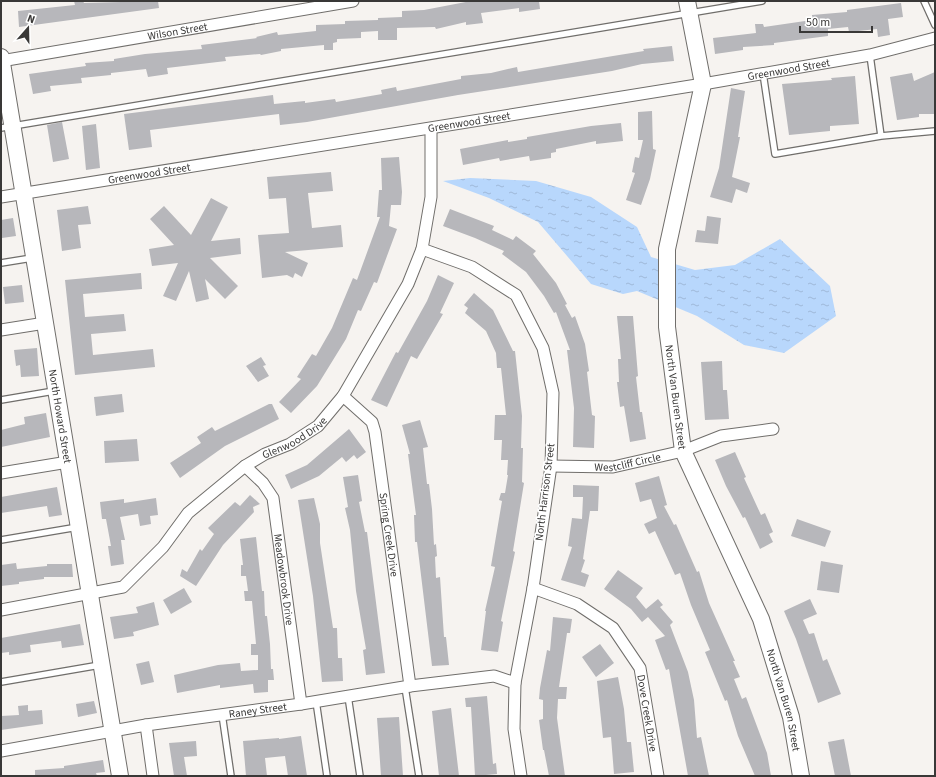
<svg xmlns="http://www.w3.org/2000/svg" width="936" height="777" viewBox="0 0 936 777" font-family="'Source Sans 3',sans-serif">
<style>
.water{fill:url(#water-ripples)}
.building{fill:#b7b7bb}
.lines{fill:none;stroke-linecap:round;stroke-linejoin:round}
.lane-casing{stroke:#706e6b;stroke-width:8}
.street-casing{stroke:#706e6b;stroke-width:13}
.secondary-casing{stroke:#706e6b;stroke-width:18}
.lane{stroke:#fff;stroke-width:5.5}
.street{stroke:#fff;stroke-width:11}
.secondary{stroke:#fff;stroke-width:16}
.labels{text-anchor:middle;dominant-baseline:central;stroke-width:3.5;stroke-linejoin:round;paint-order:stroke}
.street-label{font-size:11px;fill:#393837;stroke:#fff}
</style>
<defs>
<pattern id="water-ripples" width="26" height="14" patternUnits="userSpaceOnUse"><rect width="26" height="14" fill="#b8d7fc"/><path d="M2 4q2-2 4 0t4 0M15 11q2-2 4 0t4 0" fill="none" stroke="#9fb9d9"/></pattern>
</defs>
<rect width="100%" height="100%" fill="#f6f3f0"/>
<path class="water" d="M470,178L536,181L591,197L637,227L651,257L695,270L735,265L780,239L830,286L836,316L784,353L744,345L697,316L637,291L623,294L591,284L538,222L489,198L443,181Z"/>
<path class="building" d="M74,1H83L84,3L158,1L159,8L19,27L18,11L75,5Z
M471,1H539L540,9L519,12V8L481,13L483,23L466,25V22L436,29L435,27L397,28V40H378V31L361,32V38L337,39V42L333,43V50H324V45L281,49V51L261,55L260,54L225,57L226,61L167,68L168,74L148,77L146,69L111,73V75L81,78L82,83L50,86L51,91L33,94L29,74L86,66L85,63L114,61V59L145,54L202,49L201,45L257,38L256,37L277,32L278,35L316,31V25L345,24V21L378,20V18L402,17V11L424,10Z
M901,3L903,17L888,19L890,35L878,37L877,29L849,32L848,27L828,29V36L774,43V45L743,47V50L715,54L713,38L756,33L755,24H763L764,27L812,20V15L847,12V10Z
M672,46L674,61L642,64L612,71L458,95L307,122L280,125L279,114L150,130L152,147L129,150L124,114L273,95L274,104L305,101V103L335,99L336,102L382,94L381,90L396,87L397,91L461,79V76L491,73L517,67L518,72L613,56L644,51L643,49Z
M935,72V114H919V117L897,120L890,77L912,73L914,81Z
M855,76L859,124L830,126V131L789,135L782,84L832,80L831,78Z
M731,88L745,91L738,137H740L732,177L750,183L747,193L736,189L732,203L710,197L719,168Z
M652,111L653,149L656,150L650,179L641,205L626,200L635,173L632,172L635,157L639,158L643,140H638V112Z
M62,122L69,159L53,162L47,125Z
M621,123L623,141L596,144V141L556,149V152L551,153V158L530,161L529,156L500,161L499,158L463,165L460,149L508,140V142L527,139V137L591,126Z
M96,124L100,168L86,170L82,126Z
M399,157L402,192L401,205H391L389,226L397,229L377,283L374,282L361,311L358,310L346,339L317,386L291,413L279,402L301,379L297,377L312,354L316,356L332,328L353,278L357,280L380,217H377L379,190H382L381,158Z
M331,172L333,191L308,193L312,228L341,225L343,247L285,252L308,263L302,277L295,273L293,278L287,275L262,278L258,235L289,233L286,198L269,199L267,177Z
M211,198L228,207L211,241L240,238L241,254L210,258L238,286L225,299L205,279L209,299L196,302L189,271L176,301L163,296L178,263L152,266L149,249L174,245L150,219L164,206L191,235Z
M88,206L91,224L78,225L81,248L62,251L57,210Z
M450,209L494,226L492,230L513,240L516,236L536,251L533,254L556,283L567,304L565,305L572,318L575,316L585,344L589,371L587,372L592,415L595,416L594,448L573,447L574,408L567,350H570L556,312L554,313L544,296L526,272L502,254L504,251L475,238L443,226Z
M707,216L721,218L718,244L695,242L697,230L705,231Z
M13,218L16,236L2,238L1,220Z
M141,273L142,289L83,294L85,317L124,314L126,331L91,334L93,355L153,349L155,367L75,375L65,280Z
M438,275L454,283L440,313L443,314L417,359L411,356L387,407L371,400L396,352L398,353L427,301Z
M22,285L24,302L5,304L3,287Z
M474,293L493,310L513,351H515L522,416L521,448H523L522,482L524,483L513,551L515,552L501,621L503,622L498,652L481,650L486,611H485L495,567L491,566L502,501L499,500L501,493H505L508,475H507L508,460H501L502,440H494L495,415H506L501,368H497L496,353L486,331L465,313L468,308L464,305Z
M617,316H633L638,376L636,377L640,412H642L646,439L630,442L624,406L620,407L617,382H619L618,359H621Z
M37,348L39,376L21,377L20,365L16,366L14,350Z
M261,357L266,365L263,366L269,376L258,382L246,366Z
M722,361L723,390H727L729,419L705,420L701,362Z
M122,394L124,412L96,416L94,397Z
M269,404H272L279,419L225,446L180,478L170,463L201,443L197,437L212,427L215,431Z
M46,413L50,437L1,447V430L25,424L24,417Z
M420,420L428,447L423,448L427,484H429L432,509L434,545L436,544L437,556L435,557L436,578L440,577L444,637H446L449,665L432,666L417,542H415L414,515H416L408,454H410L402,425Z
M349,429L366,452L357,459L354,455L346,462L342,457L319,476L291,489L285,475L307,465Z
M137,439L139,461L105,463L104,441Z
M735,452L746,477L744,478L761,515L765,513L773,532L769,534L773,542L760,549L745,517L743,518L726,486L715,460Z
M358,475L362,501L359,502L365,532H367L385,673L366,675L363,650L366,649L356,591L350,530L345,508L348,507L343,477Z
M659,476L667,505L664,506L674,525L676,524L697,572L699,571L709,603L735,661H733L740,677L734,679L742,699L746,697L767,753L771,776H755L738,736L727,700L725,701L705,652L710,650L691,605L680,573L675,575L655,531L649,534L644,524L657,518L651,499L640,502L635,483Z
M573,485L599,486L598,511H590L583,559L585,560L581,572L589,575L585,587L561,580L572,547L568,546L572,518L582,519L583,497H573Z
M57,487L62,515L49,517L47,506L1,513V497Z
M250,495L260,504L253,507L254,512L223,545L196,586L180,576L182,569L187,572L200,549L202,551L214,534L208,528L235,502L240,506Z
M156,498L158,515L150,516L151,524L140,526L138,514L120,517L125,540H121L124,564L111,566L108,546H111L106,519H102L100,502L124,499V503Z
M314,498L320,524V543L333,628H337L338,658H342L343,681L322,682L313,596L298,500Z
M797,519L831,531L825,547L791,536Z
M256,537L262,591H264L265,616H267L270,644L271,669H273L274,680H268V692L254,693L253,684L220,688V685L177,693L174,675L218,665L240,663L241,671L258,670V655H251V644H256L252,601H245L244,591H248L246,576H241V565H243L240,539Z
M821,561L843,565L839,593L817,590Z
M16,563L17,569L47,566V564H72L73,577H44V579L19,582V584L1,586V565Z
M618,570L643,588L636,597L646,609L658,599L663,605L660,607L673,622L670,625L688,672L694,700L697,738L701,737L709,776H688L669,669L666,670L655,640L665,636L648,617L642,622L631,609L604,589Z
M184,588L192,602L171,614L163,600Z
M810,599L817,614L803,620L809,634L814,633L823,661L827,659L841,694L818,703L796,639L784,611Z
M154,602L159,625L133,632L134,636L114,639L110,617L138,613L136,607Z
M553,617L572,619L570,633H567L559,687H567L566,699H558L557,718L565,776H549L544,750H543L539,720L543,719V700L539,699L540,688L547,650L550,651Z
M80,624L84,645L62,648L61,641L30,645L31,652L9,655V652L1,653V638Z
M600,644L614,663L596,677L582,657Z
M149,661L154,682L141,685L136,664Z
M618,677L624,709L627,742H631L634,772L614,774L611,737L603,738L597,681Z
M487,696L493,764L496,763L497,774L475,776L471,707H466L465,698Z
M94,701L97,713L78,717L76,704Z
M28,705V711L42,710L43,724L1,730V716L19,715L18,706Z
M451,708L459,776H439L432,711Z
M399,717L403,776H381L377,718Z
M301,736L307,776H288L285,756L265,758L267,776H246L243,741L279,738V739Z
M844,739L851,776H835L828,742Z
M196,741L197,756L184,757L187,776H174L169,743Z
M103,760L105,772L96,773L97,776H35V770L64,768V766Z"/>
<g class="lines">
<defs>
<path id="lane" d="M924,1L935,25
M763,73L775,154L881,136L870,55
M1,128L762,1
M881,136L935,131
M1,263L32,258
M1,400L54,391
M1,540L78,527
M1,682L100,665
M405,687L419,776
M348,696L360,776
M316,701L327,776
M222,714L231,776"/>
<g id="street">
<path id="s1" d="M1,61L353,1"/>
<path id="s2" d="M1,197L703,84L870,55L935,38"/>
<path d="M422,249L472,267L516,295L543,348L553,393L551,466L533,588L515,683L514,729L521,776"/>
<path d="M1,330L45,323"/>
<path id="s3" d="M343,396L372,422L375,432L410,686"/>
<path id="s4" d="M245,466L263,483L273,498L301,704"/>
<path id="s5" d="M551,466L613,467L683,451L721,436L773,429"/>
<path d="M1,473L68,462"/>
<path id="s6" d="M533,588L577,604L613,628L640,668L658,776"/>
<path id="s7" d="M1,610L123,587L163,547L188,513L245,466L265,454L290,444L318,426L343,396L408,284L422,249L431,197V129"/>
<path d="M146,725L153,776"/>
<path id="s8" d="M1,751L146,725L301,704L410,686L494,676L515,683"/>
</g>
<g id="secondary">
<path id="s9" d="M687,1L703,84L667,249V327L683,451L761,619L791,717L801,776"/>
<path id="s10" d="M1,57L120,776"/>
</g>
</defs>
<use href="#lane" class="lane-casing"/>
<use href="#street" class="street-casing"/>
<use href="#secondary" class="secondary-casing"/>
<use href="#lane" class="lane"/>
<use href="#street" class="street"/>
<use href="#secondary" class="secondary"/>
</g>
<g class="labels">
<g class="street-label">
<text stroke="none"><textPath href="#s1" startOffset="179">Wilson Street</textPath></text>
<text stroke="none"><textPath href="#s2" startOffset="798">Greenwood Street</textPath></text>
<text stroke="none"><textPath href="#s2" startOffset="474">Greenwood Street</textPath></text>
<text stroke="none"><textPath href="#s2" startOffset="150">Greenwood Street</textPath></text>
<text stroke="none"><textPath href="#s9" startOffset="402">North Van Buren Street</textPath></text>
<text stroke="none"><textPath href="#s10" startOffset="364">North Howard Street</textPath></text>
<text stroke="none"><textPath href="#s7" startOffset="354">Glenwood Drive</textPath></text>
<text stroke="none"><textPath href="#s5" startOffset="77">Westcliff Circle</textPath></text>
<text transform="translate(545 492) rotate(-83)">North Harrison Street</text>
<text stroke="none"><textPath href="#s3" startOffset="153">Spring Creek Drive</textPath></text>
<text stroke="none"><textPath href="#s4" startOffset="125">Meadowbrook Drive</textPath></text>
<text stroke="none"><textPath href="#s9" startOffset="726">North Van Buren Street</textPath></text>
<text stroke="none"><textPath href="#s8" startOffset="260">Raney Street</textPath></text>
<text stroke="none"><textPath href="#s6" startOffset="184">Dove Creek Drive</textPath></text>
</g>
</g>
<rect width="936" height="777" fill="none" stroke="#393837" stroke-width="4"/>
<g transform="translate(28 28) rotate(20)" stroke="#ffffff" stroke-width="3" paint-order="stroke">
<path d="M0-3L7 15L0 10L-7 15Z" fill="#393837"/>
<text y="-6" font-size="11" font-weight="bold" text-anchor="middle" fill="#393837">N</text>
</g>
<path d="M800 26v6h72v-6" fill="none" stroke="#393837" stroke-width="2"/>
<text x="806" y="26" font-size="12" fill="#393837" stroke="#ffffff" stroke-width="3" paint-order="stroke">50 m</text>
</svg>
